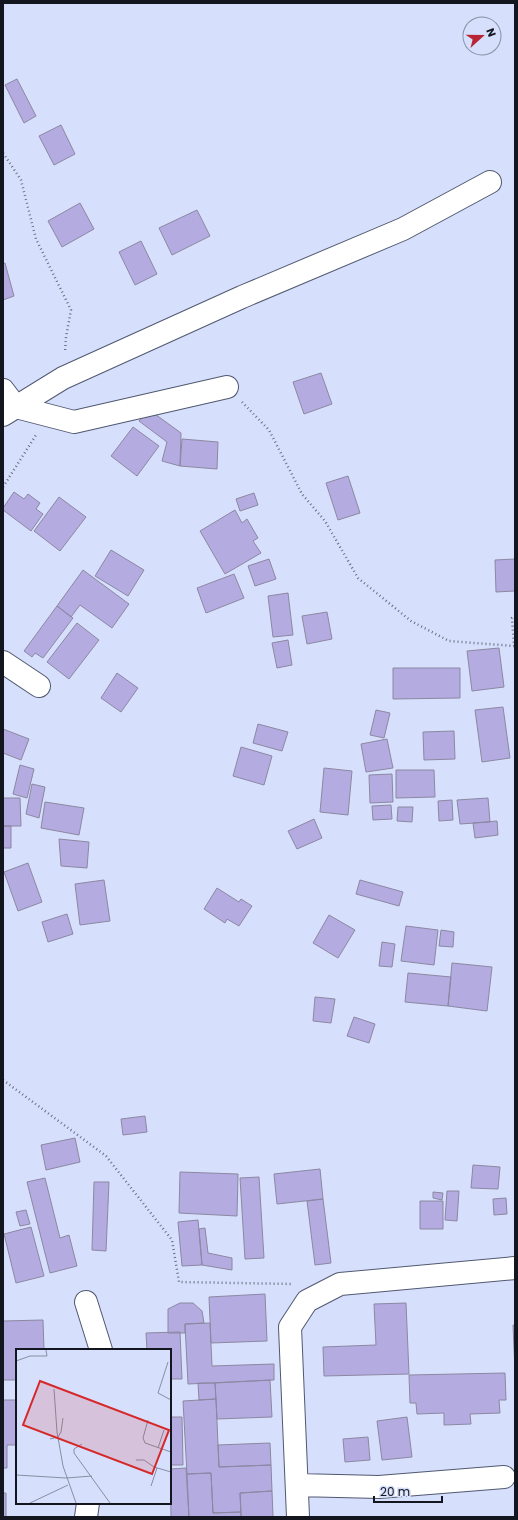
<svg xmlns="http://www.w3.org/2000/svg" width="518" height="1520" viewBox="0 0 518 1520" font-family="Poppins,sans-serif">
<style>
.building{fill:#b4abe1;stroke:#8c88a2}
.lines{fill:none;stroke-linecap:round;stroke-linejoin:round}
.minor-casing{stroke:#515970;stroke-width:24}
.path{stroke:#6c7183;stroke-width:2.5;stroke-dasharray:1 3;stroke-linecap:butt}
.minor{stroke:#fff;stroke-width:22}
.inset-road{fill:none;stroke:#888fa3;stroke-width:1}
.view{fill:#d62828;fill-opacity:0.15;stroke:#d62828;stroke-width:2}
.inset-edge{fill:none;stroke:#13161f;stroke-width:2}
</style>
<rect width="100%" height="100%" fill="#d6dffb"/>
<path class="building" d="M17,79L36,116L24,123L5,85Z
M61,125L75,154L54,165L39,136Z
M80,203L94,229L62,247L48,221Z
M197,210L210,236L172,255L159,228Z
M141,241L157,274L135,285L119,252Z
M5,263L14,296L3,300V264Z
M321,373L332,404L304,414L293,382Z
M148,409L181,433L180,466L162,461L167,442L139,421Z
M133,427L159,446L137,476L111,456Z
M182,439L218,442L217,469L180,466Z
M348,476L360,513L338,520L326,483Z
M14,492L24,499L28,494L40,503L36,509L43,514L31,531L3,510V508Z
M254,493L258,505L240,511L236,499Z
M59,497L86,517L60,551L34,531Z
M235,510L242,523L247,519L258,538L253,541L261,553L225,574L200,531Z
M111,550L144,570L128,596L95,576Z
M269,559L276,579L255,586L248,566Z
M515,559V591L496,592L495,560Z
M83,570L129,604L112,628L80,605L71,617L57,606Z
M234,574L244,598L206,613L197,588Z
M288,593L293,635L273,637L268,596Z
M57,606L73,618L43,658L35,653L32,657L24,651Z
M327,612L332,639L307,644L302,616Z
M77,623L99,640L69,679L47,662Z
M288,640L292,665L277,668L272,643Z
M499,648L504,687L472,691L467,651Z
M393,668H460V698L393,699Z
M117,673L138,688L121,712L101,698Z
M503,707L510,758L482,762L475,710Z
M376,710L390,713L384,738L370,735Z
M258,724L288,732L282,751L253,743Z
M3,729L29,739L21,760L3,753Z
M454,731L455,759L424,760L423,732Z
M387,739L393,768L366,772L361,744Z
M241,747L272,756L264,785L233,776Z
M20,765L34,769L27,798L13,794Z
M324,768L352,771L348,815L320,812Z
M396,770H434L435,797L396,798Z
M392,774L393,802L370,803L369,775Z
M32,784L45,787L39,818L26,814Z
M3,798H20L21,826H3Z
M488,798L490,822L460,824L457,800Z
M452,800L453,820L439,821L438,801Z
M45,802L84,808L79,835L41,828Z
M391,805L392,819L373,820L372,806Z
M398,807H413L412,822L397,821Z
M314,819L322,838L297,849L288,831Z
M497,821L498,835L475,838L473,823Z
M3,826H11V848H3Z
M59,839L89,842L87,868L61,866Z
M28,863L42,902L18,911L4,872Z
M104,880L110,921L80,925L75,884Z
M360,880L403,892L399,906L356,894Z
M217,888L239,902L241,899L252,906L239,926L227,919L225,923L204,909Z
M67,914L73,934L48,942L42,922Z
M329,915L355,930L338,958L313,943Z
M406,926L438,930L434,965L401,961Z
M441,930L454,932L453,947L439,946Z
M382,942L395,944L392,967L379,966Z
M452,963L492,967L487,1011L448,1006Z
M408,973L451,977L448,1006L405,1002Z
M315,997L335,999L331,1023L313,1021Z
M354,1017L375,1024L369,1043L347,1036Z
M145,1116L147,1132L123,1135L121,1119Z
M75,1138L80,1162L46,1170L41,1145Z
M473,1165L500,1167L498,1189L471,1188Z
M320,1169L323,1199L277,1204L274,1174Z
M180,1172L238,1174L237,1216L179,1213Z
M259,1177L264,1258L245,1259L240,1178Z
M45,1178L60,1238L69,1235L77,1266L50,1273L27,1182Z
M94,1182H109L106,1251L92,1250Z
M447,1191H459L457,1221L445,1220Z
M433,1192L443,1193L442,1200L433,1198Z
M506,1198L507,1214L494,1215L493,1199Z
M323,1199L331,1263L315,1265L307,1201Z
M420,1201H443V1229H420Z
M26,1210L30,1224L20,1226L16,1212Z
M198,1220L202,1265L182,1266L178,1222Z
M31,1227L44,1276L16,1283L4,1234Z
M205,1228L208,1253L232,1258V1270L202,1265L199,1229Z
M265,1294L267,1341L211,1343L209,1297Z
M180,1303H193L202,1311L204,1323L185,1324V1333H168V1309Z
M406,1303L409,1374L324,1376L323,1347L376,1345L374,1304Z
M43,1320L44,1350H17V1380H3V1321Z
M210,1323L212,1366L274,1364V1380L188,1384L185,1324Z
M513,1325H515V1371Z
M180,1332L182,1379H170V1350H147L146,1333Z
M505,1373L506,1400H499L500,1413L470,1414L471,1424L444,1425V1413L417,1414L416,1403H410L409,1375Z
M270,1380L272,1417L217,1419L215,1383Z
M198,1383H215L216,1399L199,1400Z
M216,1399L219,1467L271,1465L272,1491L240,1493L241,1512L213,1513L211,1473L187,1474L183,1401Z
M3,1400H17V1445H7V1468H3Z
M170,1417H182L183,1465H170Z
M407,1417L412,1457L382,1460L377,1421Z
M368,1437L370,1460L345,1462L343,1439Z
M270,1443L271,1465L219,1467L218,1445Z
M186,1468L189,1517H171L170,1469Z
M211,1473L213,1513L241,1512V1517H189L187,1474Z
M272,1491L273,1517H241L240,1493Z
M3,1493H6V1517H3Z"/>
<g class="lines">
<defs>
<path id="minor" d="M3,390L16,407L74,422L227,387
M3,415L63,378L242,297L403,229L490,182
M3,662L39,686
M86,1302L101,1350
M297,1485L379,1487L504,1477
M86,1517L88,1503
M298,1517L290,1327L307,1301L340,1284L515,1268"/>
</defs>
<use href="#minor" class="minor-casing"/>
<path class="path" d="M3,153L21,180L36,239L71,310L66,337L65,353
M242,402L269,430L302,494L325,521L358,578L411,621L449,641L514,646L512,618L515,617
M3,487L36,435
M3,1080L106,1156L172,1240L179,1282L293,1284"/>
<use href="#minor" class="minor"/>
</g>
<g transform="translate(16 1349)">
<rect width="155" height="155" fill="#d6dffb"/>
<path class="inset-road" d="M0,12L14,7H31L30,1M152,13L142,44L155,51M38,40L41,83L47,117L60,154M132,71L127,89L129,94L155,103M34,90L42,88L45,83L47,69M66,95L58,100V104L94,154M142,99L148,81M120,111H128L138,118L155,123M0,126L50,129L76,127M135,137L141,119M14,154L52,136"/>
<path class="view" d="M24,32L153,81L136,125L7,76Z"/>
<rect width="155" height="155" class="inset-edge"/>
</g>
<rect width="518" height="1520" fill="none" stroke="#13161f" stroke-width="8"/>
<g transform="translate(482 36) rotate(69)"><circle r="19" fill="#d6dffb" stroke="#888fa3"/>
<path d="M0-3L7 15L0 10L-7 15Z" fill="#b82636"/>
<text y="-6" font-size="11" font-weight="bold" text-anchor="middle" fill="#13161f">N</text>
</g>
<path d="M374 1496v6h68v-6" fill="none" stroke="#13161f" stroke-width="2"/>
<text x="380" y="1496" font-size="12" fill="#13161f" stroke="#d6dffb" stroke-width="3" paint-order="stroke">20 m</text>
</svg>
